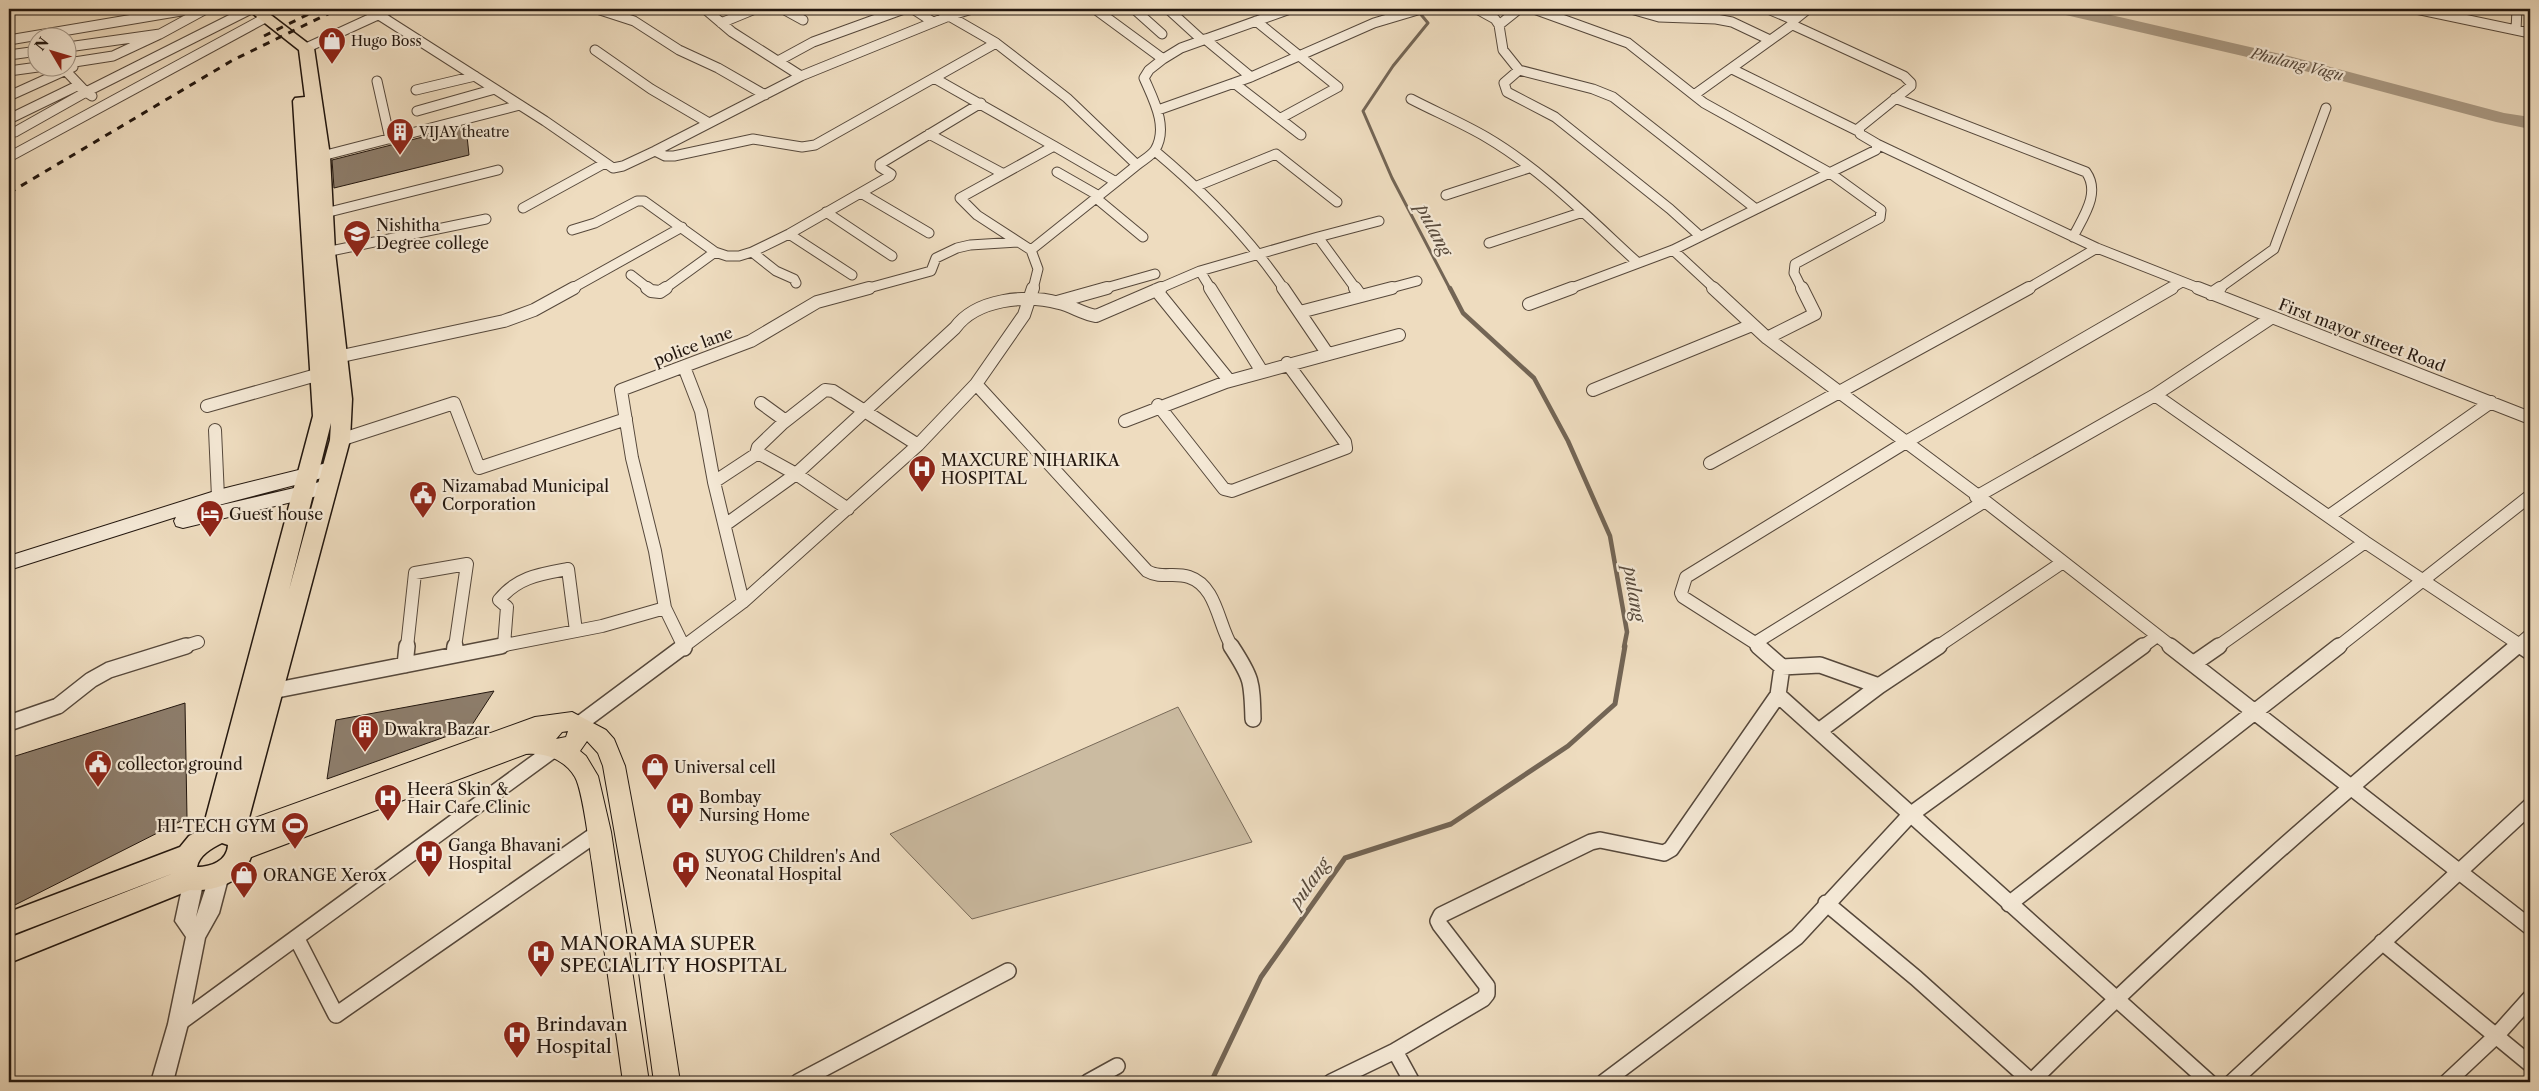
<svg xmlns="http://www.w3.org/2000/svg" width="2539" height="1091" viewBox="0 0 2539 1091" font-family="'Libre Caslon Text',serif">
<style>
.green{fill:#cbbba1;stroke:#776958}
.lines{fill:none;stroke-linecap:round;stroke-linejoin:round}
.stream-far2{stroke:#736555;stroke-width:3}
.stream-far1{stroke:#736555;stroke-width:4.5}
.stream{stroke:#736555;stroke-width:5}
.river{fill:#a99983;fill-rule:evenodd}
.building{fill:#8d7d6b;stroke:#23170f}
.minor-far2-casing{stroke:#56483b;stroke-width:11}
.minor-far1-casing{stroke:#56483b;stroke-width:14}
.minor-casing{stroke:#56483b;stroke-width:18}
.tertiary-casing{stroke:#56483b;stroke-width:3}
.secondary-casing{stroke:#23170f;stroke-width:2}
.primary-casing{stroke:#23170f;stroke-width:2}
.trunk-casing{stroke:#23170f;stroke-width:3}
.minor-far2{stroke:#f4e8d5;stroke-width:9}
.minor-far1{stroke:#f4e8d5;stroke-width:12}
.minor{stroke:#f4e8d5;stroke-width:15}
.tertiary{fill:#f4e8d5;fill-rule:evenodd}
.secondary{fill:#f4e8d5;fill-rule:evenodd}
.primary{fill:#eedcbf;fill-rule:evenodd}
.trunk{fill:#eedcbf;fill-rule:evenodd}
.rail{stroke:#23170f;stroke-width:3;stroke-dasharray:7 7;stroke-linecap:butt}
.labels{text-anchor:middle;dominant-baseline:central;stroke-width:4.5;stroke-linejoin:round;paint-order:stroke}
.far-poi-label{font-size:14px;fill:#23170f;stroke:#f4e8d5;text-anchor:start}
.far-water-label{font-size:15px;font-style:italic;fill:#594b3d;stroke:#f4e8d5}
.poi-label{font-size:16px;fill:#23170f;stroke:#f4e8d5;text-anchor:start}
.street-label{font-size:16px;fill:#23170f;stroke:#f4e8d5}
.water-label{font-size:18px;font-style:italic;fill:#594b3d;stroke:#f4e8d5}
.near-poi-label{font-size:19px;fill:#23170f;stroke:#f4e8d5;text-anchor:start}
</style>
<rect width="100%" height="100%" fill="#eedcbf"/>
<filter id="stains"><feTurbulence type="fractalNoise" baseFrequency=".004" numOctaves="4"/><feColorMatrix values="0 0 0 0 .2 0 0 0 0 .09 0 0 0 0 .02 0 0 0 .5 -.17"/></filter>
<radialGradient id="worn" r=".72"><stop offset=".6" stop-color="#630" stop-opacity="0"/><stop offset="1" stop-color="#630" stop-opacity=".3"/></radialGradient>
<path class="green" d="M1178,707L1252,842L972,919L890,834Z"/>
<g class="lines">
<path class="stream-far2" d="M1418,11L1428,23L1393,66L1363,111L1392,178L1450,289"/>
<path class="stream-far1" d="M1450,288L1463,313L1534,378L1568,441L1610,536L1627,632L1624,647"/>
<path class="stream" d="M1211,1082L1261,977L1345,858L1451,824L1568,746L1615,704L1625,646"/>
<path class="river" d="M2054,9H2085L2289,56L2504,113L2530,117V129L2496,122L2286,66L2057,13Z"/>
</g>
<path class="building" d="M466,126L469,155L334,188L332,160Z
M494,691L470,728L327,779L336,720Z
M185,703L187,818L9,908V758Z"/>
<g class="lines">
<defs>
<path id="minor-far2" d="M597,9L634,21L679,50L718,68L765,95
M705,9L732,32L801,76L949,16L972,9
M783,9L803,20
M913,9L933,22
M1134,9L1162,34
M1168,9L1202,40
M1477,9L1495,19L1499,25L1503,50L1519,70L1593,89L1613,97L1756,209
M1534,9L1628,43L1704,103L1830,173L1881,210L1880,218L1795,264L1794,273L1802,289
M1631,9L1659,17L1716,19L1732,22L1770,40
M1768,9L1794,20
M2416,9L2530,33
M379,15L545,121L613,168L623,166L655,151L801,76
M1256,21L1338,87L1281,118
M721,23L755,9
M1499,25L1519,9
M2516,30L2517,9
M160,34L206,9
M9,40L193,9
M996,43L1067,98L1137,165C1143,160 1151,156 1155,150C1169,127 1153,99 1144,78L1149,70L1163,59L1095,9
M68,47L160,34L113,56L68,63
M306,48L391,9
M595,50L651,89L709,123
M9,55L38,51
M1163,59L1181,48L1290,9
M778,61L813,42L904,9
M1732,69L1858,131
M65,70L86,92L251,9
M1519,70L1504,83L1507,92L1555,117L1670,209L1700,236
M9,71L38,67
M1251,77L1374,23L1421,9
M934,78L1054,146
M377,81L390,139
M1234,83L1301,135
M416,90L475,76
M1694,95L1793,24
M9,96L73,67
M1895,98L2086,172C2101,193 2083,217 2073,237
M1411,99C1436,112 1462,123 1486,137C1541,169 1591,220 1638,263
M1158,110L1251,77L1205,39
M417,111L495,89
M9,119L79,85
M15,132L86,92L92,96
M929,134L1002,173
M1877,144L2097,248L2201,289
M1054,146L1116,182L1031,250L977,215L960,198Z
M655,151L665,156H674L753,139L802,147L815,145L996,43L937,9
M1155,151C1204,192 1248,236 1284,289
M322,156L520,105
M9,157L265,18
M1057,172L1099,196
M1116,182L1137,165
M1197,186L1276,154L1337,202
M861,193L929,233
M1446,195L1529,168
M1096,198L1143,237
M523,208L605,163
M826,212L892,256
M325,213L498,170
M572,230L595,223L637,201H644L715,252L727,256H739L752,252L789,234L890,176L891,174L880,167V164L981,103
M789,234L852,275
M1318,237L1379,221
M1489,243L1583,212
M1031,250L1038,269L1033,289
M1673,250L1715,289
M326,252L486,219
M752,252L776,271L794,279L796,283
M1200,271L1211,289
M631,275L649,289
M571,289L682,227
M664,289L715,252
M865,289L931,271L936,258L957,248L970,245L1018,242
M1102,289L1155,274
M1158,289L1200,271L1318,237L1356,289
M1387,289L1417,281
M1569,289L1673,250L1876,150L1877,144L1860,134L1859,128L1911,86V83L1904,76L1795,26L1793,21L1808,9
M2027,289L2097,248
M2170,289L2182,282
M2218,289L2274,249L2326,108"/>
<path id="minor-far1" d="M647,288L651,291L660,292L666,288
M1210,288L1261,370
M1283,288L1327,353
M1355,288L1360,295
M1713,288L1767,338L1985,501L2172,647
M2198,288L2530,418
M1156,290L1228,379
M2211,294L2220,288
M1057,302L1107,288
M1529,304L1572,288
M1300,312L1392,288
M1767,338L1815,314L1802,288
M337,357L504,321L534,310L574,288
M684,367L701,411L714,482L758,453L796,474L955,328C976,299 1026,294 1059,303C1072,306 1083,314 1096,316L1161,288
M976,384L1147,571C1161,579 1174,572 1189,577C1217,586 1218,625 1232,647
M1593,390L1752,325
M1158,405L1224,489L1232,491L1346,448L1345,442L1287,363
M207,406L320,374
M1125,421L1226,382L1399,335
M783,423L825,390L833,391L918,445
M215,430L218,497
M340,440L454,403L479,468L626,419
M756,454L758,447L783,423V419L761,403
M1710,463L2029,288
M714,482L743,602
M1976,497L2155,395
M1985,501L1755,643L1683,597L1681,593L1686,577L1906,442L2172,288
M2329,516L2491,402
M725,525L796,474L848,509
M2365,542L2523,647
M1755,643L1760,647
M504,645L507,607L499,600C517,577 541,574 568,569L576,631
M182,647L198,642
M407,647L415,573L467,564L455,647
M495,647L602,626L665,608
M683,647L743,602L918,445L976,384L1024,315L1033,288
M684,647L665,608L655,551L632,458L621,390L751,341L817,302L869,288
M1937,647L2063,562
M2142,647L2157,636
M2217,647L2365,542L2155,395L2271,318
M2338,647L2530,496
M2516,647L2530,635"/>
<path id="minor" d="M683,646L684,648
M1231,646C1252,678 1252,681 1253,719
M2170,646L2530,927
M2521,646L2530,652
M454,655L455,646
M2193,664L2219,646
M405,665L407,646
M1782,667L1820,665L1879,686
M272,691L501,646
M1778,695L2209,1082
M9,723L58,706L91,680L109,670L186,646
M578,725L684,646
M1819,731L1879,686L1939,646
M1826,903L1916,978L2032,1082
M2009,904L2339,646
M297,939L336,1015L599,832
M2382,942L2496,1036L2447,1082
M2530,998L2496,1036L2530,1064
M178,1024L553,750
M798,1082L1008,971
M1088,1082L1117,1066
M1331,1082L1395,1051
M1412,1082L1395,1051L1483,999L1487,994V986L1440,925L1438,921L1441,915L1591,842L1600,840L1664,853L1671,849L1778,695L1782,667L1758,646
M1604,1082L1797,937L1910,815L2143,646
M2031,1082C2186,928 2350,786 2517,646
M2232,1082L2530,806"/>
<path id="tertiary" d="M219,866L226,869L229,875L219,913L205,938L188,1024L173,1082H151L168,1024L186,937L175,921L184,879L187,873L194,870L201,873L204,879L196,917L212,869Z"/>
<path id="secondary" d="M331,462L337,464L340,469L337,474L196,511L328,480L334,482L337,487L334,492L183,528L176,526L174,521L176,517L9,570V556L218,490Z"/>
<path id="primary" d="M572,712L606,730L614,739L625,766L662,965L680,1082H654L638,965L603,766L598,753L587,741L580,751L586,756L598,776L611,832L649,1082H623C613,1009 602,936 592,863C589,845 583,791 575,777C565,760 545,752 526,754L241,861L233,858L229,850L232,844L227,842L223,835L227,828L535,717ZM568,731L566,737L556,739L562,732Z"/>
<path id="trunk" d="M247,9H263L314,48L330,156L335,252L352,399L350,440L246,829C262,841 249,869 235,879C222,888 206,891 190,890L9,963V938L174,873L9,936V912L180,847L189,836L203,828L313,416L293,101L295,98L305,97L299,50ZM331,423L330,440L289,590ZM222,843L228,845C227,861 211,867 197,867C199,855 212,848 222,843Z"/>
</defs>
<use href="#minor-far2" class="minor-far2-casing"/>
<use href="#minor-far1" class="minor-far1-casing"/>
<use href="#minor" class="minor-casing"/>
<use href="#tertiary" class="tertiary-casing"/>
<use href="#secondary" class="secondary-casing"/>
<use href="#primary" class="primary-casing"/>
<use href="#trunk" class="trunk-casing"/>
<use href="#minor-far2" class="minor-far2"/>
<use href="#minor-far1" class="minor-far1"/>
<use href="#minor" class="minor"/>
<use href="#tertiary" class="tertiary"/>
<use href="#secondary" class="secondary"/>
<use href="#primary" class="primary"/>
<use href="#trunk" class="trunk"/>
<path class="rail" d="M264,36L319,9
M9,193L233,60L338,9"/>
</g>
<defs>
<symbol id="shop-pin" viewBox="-11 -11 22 30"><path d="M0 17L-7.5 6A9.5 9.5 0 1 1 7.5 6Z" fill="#8f2418" stroke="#f4e8d5"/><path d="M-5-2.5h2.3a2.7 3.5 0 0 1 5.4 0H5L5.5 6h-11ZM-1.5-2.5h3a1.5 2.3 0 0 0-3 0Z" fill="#fff"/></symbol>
<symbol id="building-pin" viewBox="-11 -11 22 30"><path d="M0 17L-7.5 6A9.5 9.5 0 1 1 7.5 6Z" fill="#8f2418" stroke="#f4e8d5"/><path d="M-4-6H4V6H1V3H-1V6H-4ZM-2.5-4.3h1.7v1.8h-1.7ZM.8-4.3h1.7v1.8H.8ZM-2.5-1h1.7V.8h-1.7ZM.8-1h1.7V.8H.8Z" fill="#fff"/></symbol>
<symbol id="university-pin" viewBox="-11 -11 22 30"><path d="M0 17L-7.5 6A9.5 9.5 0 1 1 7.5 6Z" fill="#8f2418" stroke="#f4e8d5"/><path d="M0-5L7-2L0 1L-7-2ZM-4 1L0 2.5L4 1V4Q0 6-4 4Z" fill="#fff"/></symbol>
<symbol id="hospital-pin" viewBox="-11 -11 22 30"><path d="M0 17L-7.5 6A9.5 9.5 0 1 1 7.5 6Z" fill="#8f2418" stroke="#f4e8d5"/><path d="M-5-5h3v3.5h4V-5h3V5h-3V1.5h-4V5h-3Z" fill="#fff"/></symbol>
<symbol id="civic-pin" viewBox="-11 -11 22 30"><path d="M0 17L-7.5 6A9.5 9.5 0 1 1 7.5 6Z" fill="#8f2418" stroke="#f4e8d5"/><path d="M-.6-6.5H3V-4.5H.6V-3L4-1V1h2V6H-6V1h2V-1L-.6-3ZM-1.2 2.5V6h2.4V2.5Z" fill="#fff"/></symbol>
<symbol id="hotel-pin" viewBox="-11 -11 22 30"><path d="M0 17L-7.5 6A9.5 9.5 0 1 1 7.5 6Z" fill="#8f2418" stroke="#f4e8d5"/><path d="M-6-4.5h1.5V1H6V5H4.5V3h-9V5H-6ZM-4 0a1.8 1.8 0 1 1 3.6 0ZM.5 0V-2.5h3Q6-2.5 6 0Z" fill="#fff"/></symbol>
<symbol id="stadium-pin" viewBox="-11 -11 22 30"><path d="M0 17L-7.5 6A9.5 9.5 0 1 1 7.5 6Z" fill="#8f2418" stroke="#f4e8d5"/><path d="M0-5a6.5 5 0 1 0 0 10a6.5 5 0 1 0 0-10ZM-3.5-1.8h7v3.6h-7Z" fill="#fff"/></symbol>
</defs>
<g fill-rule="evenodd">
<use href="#shop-pin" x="316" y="25" width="32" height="43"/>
<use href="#building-pin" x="384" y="116" width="32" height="43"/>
<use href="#university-pin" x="341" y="218" width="32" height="43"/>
<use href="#hospital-pin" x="906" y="453" width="32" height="43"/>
<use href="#civic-pin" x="407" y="479" width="32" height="43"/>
<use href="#hotel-pin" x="194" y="498" width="32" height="43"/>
<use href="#building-pin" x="349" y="713" width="32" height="43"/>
<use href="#civic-pin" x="82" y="748" width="32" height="43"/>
<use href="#shop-pin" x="639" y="751" width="32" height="43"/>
<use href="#hospital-pin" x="372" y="782" width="32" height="43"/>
<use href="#hospital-pin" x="664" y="790" width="32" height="43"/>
<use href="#stadium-pin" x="279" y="810" width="32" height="43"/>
<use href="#hospital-pin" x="413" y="838" width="32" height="43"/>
<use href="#hospital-pin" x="670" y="849" width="32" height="43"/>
<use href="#shop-pin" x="228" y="859" width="32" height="43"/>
<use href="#hospital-pin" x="525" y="938" width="32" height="43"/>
<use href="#hospital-pin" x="501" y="1019" width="32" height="43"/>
</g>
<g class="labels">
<g class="far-poi-label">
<text x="351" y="41">Hugo Boss</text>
<text x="419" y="132">VIJAY theatre</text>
</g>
<g class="far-water-label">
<text transform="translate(2297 64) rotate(14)">Phulang Vagu</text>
</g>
<g class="poi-label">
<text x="376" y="225">Nishitha<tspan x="376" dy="18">Degree college</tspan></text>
<text x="941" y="460">MAXCURE NIHARIKA<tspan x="941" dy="18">HOSPITAL</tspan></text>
<text x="442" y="486">Nizamabad Municipal<tspan x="442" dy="18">Corporation</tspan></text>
<text x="229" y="514">Guest house</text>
<text x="384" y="729">Dwakra Bazar</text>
<text x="117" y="764">collector ground</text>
<text x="674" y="767">Universal cell</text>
<text x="407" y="789">Heera Skin &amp;<tspan x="407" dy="18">Hair Care Clinic</tspan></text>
<text x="699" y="797">Bombay<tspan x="699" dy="18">Nursing Home</tspan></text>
<text x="276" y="826" text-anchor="end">HI-TECH GYM</text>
<text x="448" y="845">Ganga Bhavani<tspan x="448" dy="18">Hospital</tspan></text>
<text x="705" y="856">SUYOG Children's And<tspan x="705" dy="18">Neonatal Hospital</tspan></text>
<text x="263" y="875">ORANGE Xerox</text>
</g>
<g class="street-label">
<text transform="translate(2362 335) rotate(21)">First mayor street Road</text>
<text transform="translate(693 346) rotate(-21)">police lane</text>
</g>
<g class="water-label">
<text transform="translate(1434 230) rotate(62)">pulang</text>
<text transform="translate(1634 594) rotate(80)">pulang</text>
<text transform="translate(1310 883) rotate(-55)">pulang</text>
</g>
<g class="near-poi-label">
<text x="560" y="943">MANORAMA SUPER<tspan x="560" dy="22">SPECIALITY HOSPITAL</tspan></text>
<text x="536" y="1024">Brindavan<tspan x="536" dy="22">Hospital</tspan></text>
</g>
</g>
<rect width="2539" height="1091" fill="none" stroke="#eedcbf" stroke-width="30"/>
<rect x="10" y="10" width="2519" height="1071" fill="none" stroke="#23170f" stroke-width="2.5"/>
<rect x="15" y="15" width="2509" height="1061" fill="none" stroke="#23170f"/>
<g transform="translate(52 52) rotate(308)"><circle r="24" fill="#f4e8d5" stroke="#a09486"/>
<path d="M0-4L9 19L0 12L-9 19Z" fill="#8f2418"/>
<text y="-8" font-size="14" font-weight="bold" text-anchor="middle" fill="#23170f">N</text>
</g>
<rect width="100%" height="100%" filter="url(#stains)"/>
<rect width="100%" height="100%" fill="url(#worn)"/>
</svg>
